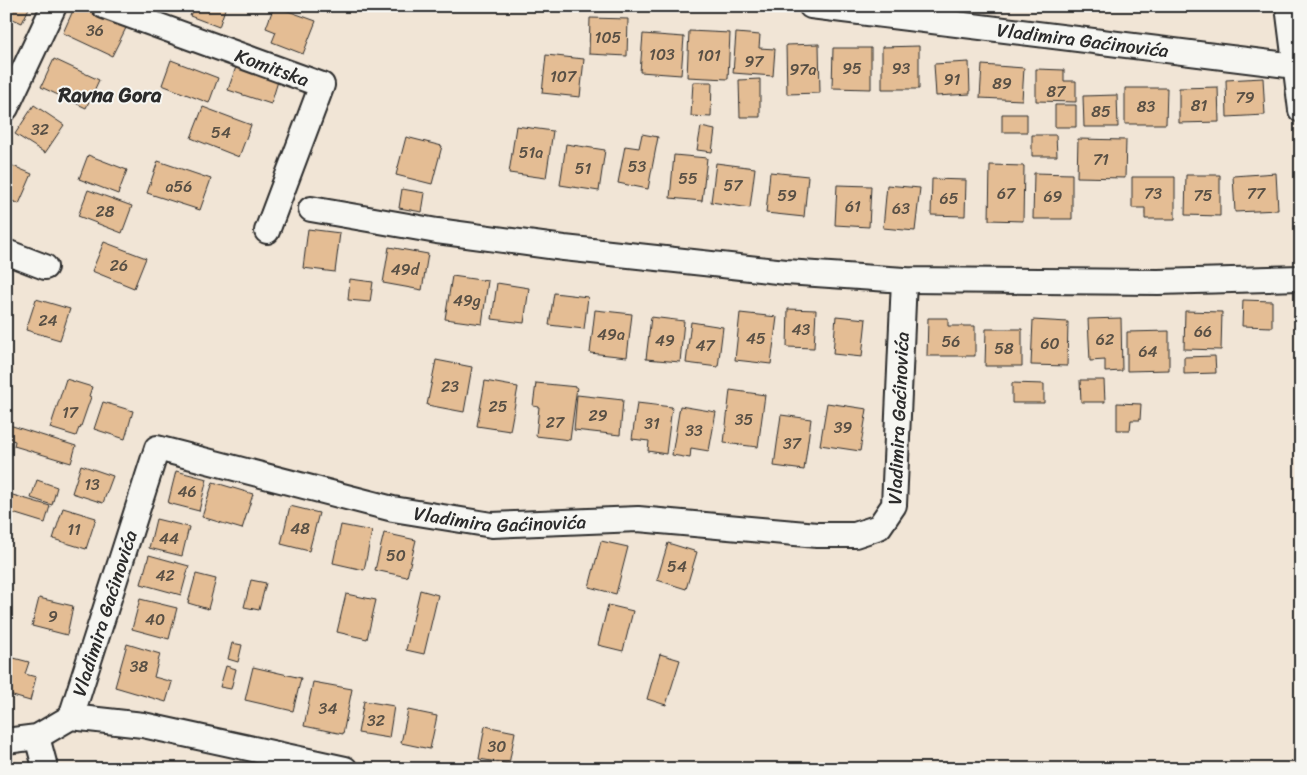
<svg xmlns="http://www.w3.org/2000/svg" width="1307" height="775" viewBox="0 0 1307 775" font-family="Sriracha,sans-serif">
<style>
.building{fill:#e4bd94;stroke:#2b2b2b}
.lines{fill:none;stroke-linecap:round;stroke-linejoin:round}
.street-casing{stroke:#2b2b2b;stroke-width:28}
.street{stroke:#f6f6f2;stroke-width:24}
.labels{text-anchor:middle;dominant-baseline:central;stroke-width:4;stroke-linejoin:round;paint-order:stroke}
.number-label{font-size:16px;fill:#595045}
.street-label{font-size:19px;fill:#2b2b2b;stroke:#f6f6f2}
.quarter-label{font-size:21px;font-weight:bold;fill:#2b2b2b;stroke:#f6f6f2}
</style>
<rect width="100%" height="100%" fill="#f1e5d6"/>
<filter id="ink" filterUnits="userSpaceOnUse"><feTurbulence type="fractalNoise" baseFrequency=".02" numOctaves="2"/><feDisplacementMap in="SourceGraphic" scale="10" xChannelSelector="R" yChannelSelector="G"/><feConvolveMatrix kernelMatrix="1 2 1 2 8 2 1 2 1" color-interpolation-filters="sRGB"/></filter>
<g filter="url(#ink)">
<path class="building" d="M6,6H30L22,23L6,16Z
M75,6H84L127,26L112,56L63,33Z
M194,6H226L219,27L190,16Z
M274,6L316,21L303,54L272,42L276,32L266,28Z
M590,18L628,19L627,56L589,54Z
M689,31L730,33L728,79L687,77Z
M736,33L760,35L759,48L775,49L773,76L733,73Z
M643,34L684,37L681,75L640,72Z
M819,44L820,93L787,94L786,45Z
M919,46V89H882V47Z
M833,48H871V89L832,88Z
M546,55L584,59L580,97L542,93Z
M54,59L99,80L86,108L41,87Z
M171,60L218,78L209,103L162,85Z
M969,62L970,94L936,96L934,64Z
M237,64L279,78L271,104L228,90Z
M982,65L1024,68L1022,100L980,98Z
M1036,69L1064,70V81H1076V102L1036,101Z
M1263,78L1265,115L1227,117L1226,80Z
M760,79V117H740L739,80Z
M693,82H712L711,117L691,116Z
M1218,87L1219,122L1179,123V88Z
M1125,88H1167L1166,124H1125Z
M1117,95L1118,127H1084L1083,96Z
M34,105L64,125L45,153L15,134Z
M1055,105H1076V127H1055Z
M203,107L251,125L239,157L191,138Z
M1002,114H1027V132H1002Z
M516,126L553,131L546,178L509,173Z
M701,127L715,130L712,152L697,150Z
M642,134L658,137L648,189L618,183L625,146L639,148Z
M1032,135H1056L1057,156H1032Z
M406,137L442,146L432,184L396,175Z
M1078,139L1126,140L1125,178L1077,177Z
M566,144L605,150L599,191L560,185Z
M88,155L127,170L118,194L79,179Z
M674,155L707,158L702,201L670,198Z
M158,161L211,179L200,210L147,193Z
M6,163L32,174L19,204L6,198Z
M716,163L755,168L750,208L711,202Z
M990,165L1024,166L1023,221L989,220Z
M770,172L808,176L804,217L766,213Z
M1034,173L1072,174V219H1033Z
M1276,173L1278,210L1235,212L1233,176Z
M1186,175H1220V216L1185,215Z
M1132,177H1175V219H1145V208H1132Z
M932,179L966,180L965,216L931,215Z
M837,185L871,186L869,227L835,225Z
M887,185L920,188L915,231L883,228Z
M402,189L425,193L422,212L399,208Z
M88,190L132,206L122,233L78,216Z
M308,229L340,233L335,272L303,268Z
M104,242L146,258L134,288L92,271Z
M389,247L428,254L422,290L383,283Z
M452,276L488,281L482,324L445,319Z
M350,279L373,282L370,302L348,300Z
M497,283L529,288L524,323L492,319Z
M554,293L588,297L584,329L549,325Z
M36,299L70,309L60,340L26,330Z
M1243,300L1272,301V327L1242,326Z
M788,309L816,310L814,348L787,347Z
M595,310L632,314L627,357L590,353Z
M1185,311L1222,312L1221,350L1184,349Z
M740,313L777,317L771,364L735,360Z
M836,316L866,319L862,357L833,354Z
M651,317L684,321L680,362L646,359Z
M928,318H948V326H975V356H927Z
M1121,318L1122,371L1105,372V360L1090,361L1088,319Z
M1033,320L1068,322L1067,366L1031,365Z
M691,322L723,327L718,367L686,363Z
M986,329H1022V366H985Z
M1169,331V370L1127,371V332Z
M1215,356L1216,373L1184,374V357Z
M436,360L472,367L464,412L427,405Z
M66,379L92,387L89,396L91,397L80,429L79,428L76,436L50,428Z
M1080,380H1104L1105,402H1081Z
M485,381L518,387L510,431L477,426Z
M536,383L577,387L570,440L536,436L539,407L533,406Z
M1012,383L1044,384V403H1012Z
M730,390L765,395L758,447L724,443Z
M577,395L623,400L620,435L574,430Z
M103,402L133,411L125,439L94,429Z
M637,403L672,407L666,454L648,451L649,441L632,439Z
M827,403L867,409L860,451L820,445Z
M1117,403L1141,404L1140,420H1131L1130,430H1117Z
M680,406L716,412L709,451L691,448L690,458L672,455Z
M781,415L811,419L804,470L774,466Z
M6,424L76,446L71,463L14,446L15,441L6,438Z
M81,465L113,476L103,503L72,493Z
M176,471L207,479L199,511L168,503Z
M37,480L57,487L52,505L31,498Z
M213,482L253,494L242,529L202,517Z
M6,493L50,506L45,523L6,511Z
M290,506L319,513L309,551L281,544Z
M63,508L96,518L86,549L53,539Z
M156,519L189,527L182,556L149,548Z
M341,525L372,531L364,570L333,563Z
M384,533L416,540L407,577L375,570Z
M601,541L628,547L616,594L589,587Z
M668,543L697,552L686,589L657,580Z
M149,555L189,566L181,595L141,584Z
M196,574L216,579L208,609L188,603Z
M251,580L266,583L259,610L244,607Z
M420,590L438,595L424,654L406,650Z
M346,594L376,600L367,639L337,632Z
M39,598L73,606L67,635L32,626Z
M140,599L177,608L169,639L132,629Z
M608,605L633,611L623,651L598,645Z
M232,643L242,645L238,662L228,659Z
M127,644L160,654L154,677L172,682L166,702L115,687Z
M660,654L680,660L666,705L647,699Z
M6,656L29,662L25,674L36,677L30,701L6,694Z
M226,666L236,669L231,689L220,687Z
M253,667L301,678L293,711L245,700Z
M313,682L352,689L343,734L304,726Z
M364,701L394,706L389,738L358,733Z
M408,710L437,716L430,749L401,743Z
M485,726L515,732L509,764L479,759Z"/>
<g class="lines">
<defs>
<g id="street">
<path id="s1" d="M104,6L322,85L267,231"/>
<path id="s2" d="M811,6L1295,66"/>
<path d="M1288,6L1301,110"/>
<path d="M6,108L54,6"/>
<path d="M311,209L437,231L564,248L786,272L904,280L1158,282L1301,278"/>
<path d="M6,252L45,267"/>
<path id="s3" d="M71,717L157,448L393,509L492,525L638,519L817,535H855L879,527L894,505L904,280"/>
<path d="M37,737L44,763L43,769"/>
<path d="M6,741L37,737L71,717L143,725L345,769"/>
</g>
</defs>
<use href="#street" class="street-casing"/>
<use href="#street" class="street"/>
</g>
</g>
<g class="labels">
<g class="number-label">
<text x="95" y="30">36</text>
<text x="608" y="37">105</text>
<text x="662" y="54">103</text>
<text x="709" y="55">101</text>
<text x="754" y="61">97</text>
<text x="852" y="68">95</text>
<text x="901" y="68">93</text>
<text x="803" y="69">97a</text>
<text x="563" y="76">107</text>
<text x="952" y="79">91</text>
<text x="1002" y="83">89</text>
<text x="1056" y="91">87</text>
<text x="1245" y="97">79</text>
<text x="1199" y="105">81</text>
<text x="1146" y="106">83</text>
<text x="1101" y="111">85</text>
<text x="40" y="129">32</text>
<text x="221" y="132">54</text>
<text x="531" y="152">51a</text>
<text x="1101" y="159">71</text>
<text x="637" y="166">53</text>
<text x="583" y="168">51</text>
<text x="688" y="178">55</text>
<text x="733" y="185">57</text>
<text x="179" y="186">a56</text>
<text x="1006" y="193">67</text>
<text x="1153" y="193">73</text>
<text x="1256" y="193">77</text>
<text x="787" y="195">59</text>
<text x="1203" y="195">75</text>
<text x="1053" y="196">69</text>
<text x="949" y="198">65</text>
<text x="853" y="206">61</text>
<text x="901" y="208">63</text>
<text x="105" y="211">28</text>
<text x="119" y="265">26</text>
<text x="405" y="269">49d</text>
<text x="467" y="300">49g</text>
<text x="48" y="320">24</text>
<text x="801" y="329">43</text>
<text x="1203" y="331">66</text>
<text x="611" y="334">49a</text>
<text x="756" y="338">45</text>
<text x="1105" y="339">62</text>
<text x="665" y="340">49</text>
<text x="951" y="341">56</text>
<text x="1050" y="343">60</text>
<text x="705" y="345">47</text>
<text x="1004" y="348">58</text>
<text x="1148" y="351">64</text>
<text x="450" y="386">23</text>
<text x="498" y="406">25</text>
<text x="70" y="412">17</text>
<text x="598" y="415">29</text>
<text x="744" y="419">35</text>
<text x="555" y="422">27</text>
<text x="652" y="423">31</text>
<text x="843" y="427">39</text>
<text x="694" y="430">33</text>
<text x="792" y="443">37</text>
<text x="92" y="484">13</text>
<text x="187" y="491">46</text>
<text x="300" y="528">48</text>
<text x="74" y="529">11</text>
<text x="169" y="538">44</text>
<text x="396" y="555">50</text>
<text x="677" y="566">54</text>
<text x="165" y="575">42</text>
<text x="53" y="616">9</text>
<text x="155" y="619">40</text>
<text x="139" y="666">38</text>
<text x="328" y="708">34</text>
<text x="376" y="720">32</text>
<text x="497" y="746">30</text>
</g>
<g class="street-label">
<text stroke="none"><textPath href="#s2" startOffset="274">Vladimira Gaćinovića</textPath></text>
<text stroke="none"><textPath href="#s1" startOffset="179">Komitska</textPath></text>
<text stroke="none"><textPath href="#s3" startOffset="1129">Vladimira Gaćinovića</textPath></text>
<text stroke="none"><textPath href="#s3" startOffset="634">Vladimira Gaćinovića</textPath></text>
<text stroke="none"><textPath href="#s3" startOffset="109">Vladimira Gaćinovića</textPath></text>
</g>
<g class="quarter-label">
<text x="110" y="95">Ravna Gora</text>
</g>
</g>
<rect width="1307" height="775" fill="none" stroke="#f6f6f2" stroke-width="25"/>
<rect x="12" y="12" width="1282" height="750" fill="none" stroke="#2b2b2b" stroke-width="2" filter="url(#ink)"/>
</svg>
